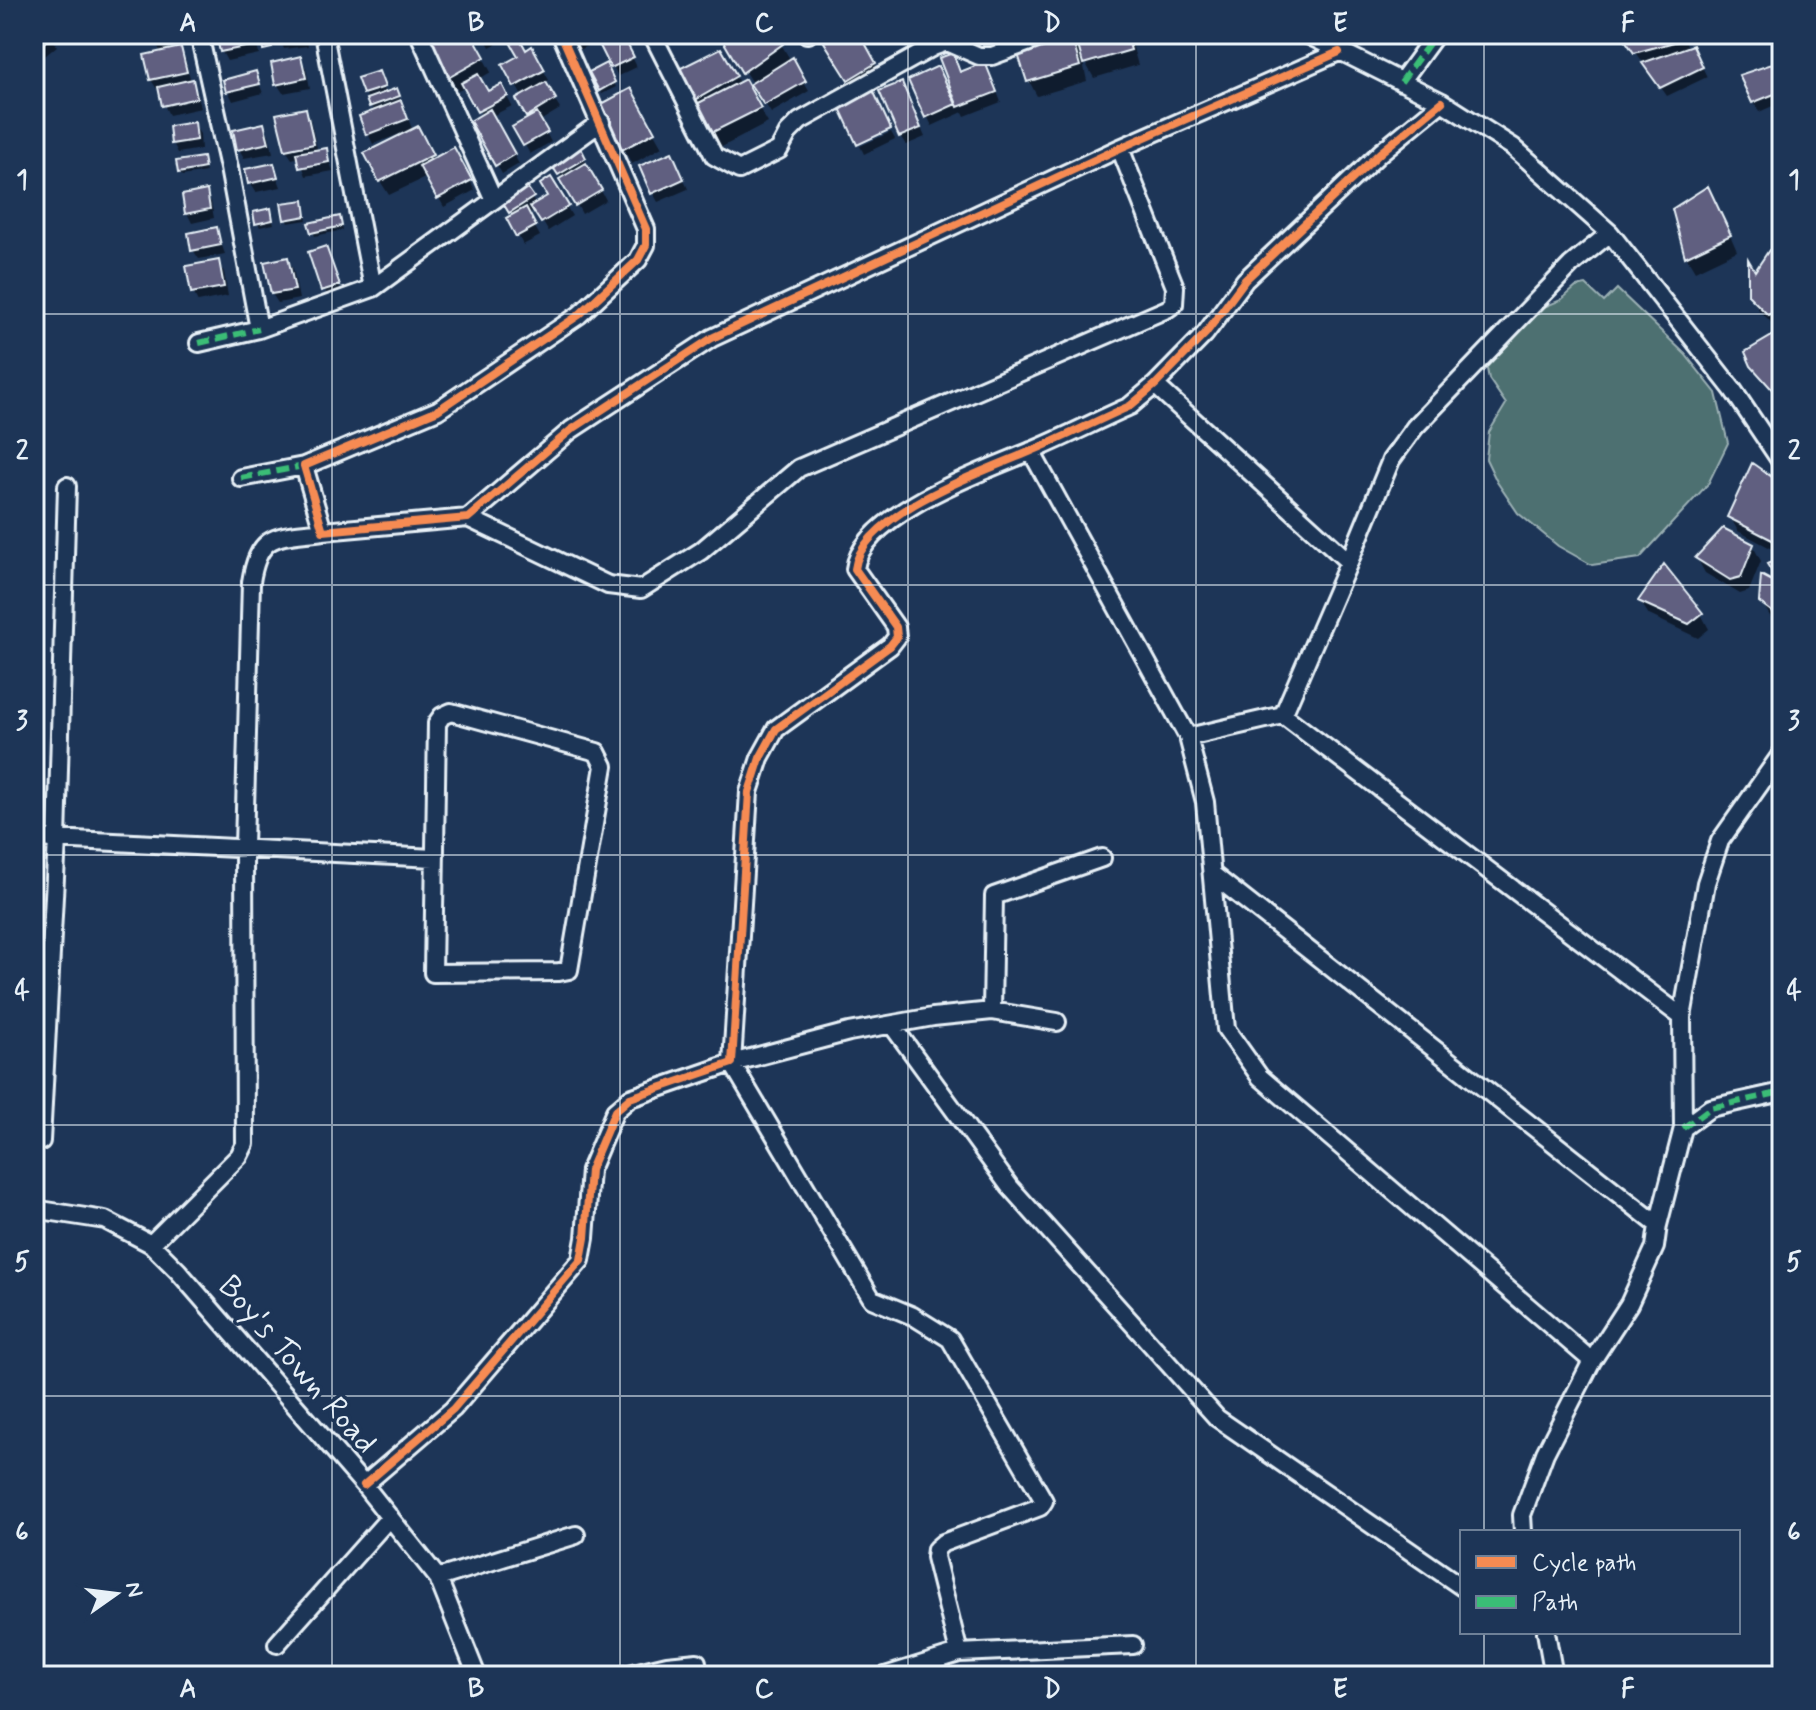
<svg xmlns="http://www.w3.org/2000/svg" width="1816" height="1710" viewBox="0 0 1816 1710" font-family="Mynerve,sans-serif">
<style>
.green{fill:#4e7071;stroke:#9bb0b4;stroke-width:2}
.shadow{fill:#0007}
.building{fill:#605f80;stroke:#e8f1f8;stroke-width:2}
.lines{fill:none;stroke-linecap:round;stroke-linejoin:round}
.street-casing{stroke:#e8f1f8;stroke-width:22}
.street{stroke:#1d3557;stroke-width:16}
.quiet{stroke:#3abd76;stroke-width:6;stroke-dasharray:12 6;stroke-linecap:butt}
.cycleway-casing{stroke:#1d3557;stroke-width:13}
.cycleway{stroke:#f68b52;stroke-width:8}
.grid{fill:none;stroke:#e8f1f8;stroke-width:2;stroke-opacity:0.55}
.labels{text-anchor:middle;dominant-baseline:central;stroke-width:7;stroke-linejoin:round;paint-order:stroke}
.street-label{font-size:32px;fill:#e8f1f8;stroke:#1d3557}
.neatline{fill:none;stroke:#e8f1f8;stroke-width:3}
.grid-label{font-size:26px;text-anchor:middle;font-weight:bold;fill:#e8f1f8}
</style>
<rect width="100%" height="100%" fill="#1d3557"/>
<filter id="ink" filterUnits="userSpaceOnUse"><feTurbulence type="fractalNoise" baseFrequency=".0125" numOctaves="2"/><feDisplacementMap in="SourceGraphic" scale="16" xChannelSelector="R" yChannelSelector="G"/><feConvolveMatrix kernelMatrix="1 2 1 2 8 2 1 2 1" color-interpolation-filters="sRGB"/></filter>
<g filter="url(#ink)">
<path class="green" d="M1586,285L1604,302L1617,289L1685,354L1716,393L1728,443L1708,484L1640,558L1592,565L1558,546L1518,513L1497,482L1486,459L1489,432L1506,404L1489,379L1486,364L1539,309L1561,300L1576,287Z"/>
<path class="shadow" d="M34,34H50L57,46L34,65Z
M152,34H185L188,42L167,49L168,52L180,49L185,58L191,82L197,91L201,108L169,115L164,105L160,88L157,89L151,80L161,53Z
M218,34H254L259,54L227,61L222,52Z
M278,34H306L308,46L284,49Z
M429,34H470L491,72L479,79L487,94L501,86L512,106L492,116L519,164L502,174L473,121L482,116L465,87L458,91L430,41L432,39Z
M483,34H516L490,47Z
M570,34H621L637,67L618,76L599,39L579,50Z
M721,34H775L809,91L771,113Z
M842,34H858L880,73L854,88L827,43Z
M959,34H992L967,45Z
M1069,34L1081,54L1077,34H1129L1138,65L1094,78L1082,57L1087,81L1037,96L1029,81Z
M1623,34H1683L1688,48L1697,56L1707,77L1667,96Z
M531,49L549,80L544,83L560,109L540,121L551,142L530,154L515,128L530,120L519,100L523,98L505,66Z
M720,50L740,84L744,82L768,123L716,150L684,106Z
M300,59L306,68L310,88L283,93L277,84Z
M1780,64L1782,102L1759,112L1754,102Z
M605,66L616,87L602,94L592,73Z
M255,73L263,93L233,101L228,91Z
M961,74H990L1001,102L965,116L963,112L932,126L910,81L947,87Z
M380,77L386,94H398L413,131L426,144L434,160L453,149L475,190L444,207L427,177L389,195L380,181L409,133L408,131L373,144L368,134L361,117L374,112L365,93Z
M630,91L662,147L632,164L600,107Z
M906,94L925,137L906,145L900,136Z
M305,110L310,119L318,152L326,150L333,171L306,176L299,157L292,159L286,150Z
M194,125L200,134L201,149L178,153L173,143Z
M263,125L269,135L273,153L244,158L239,149Z
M891,132L895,139L864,154L860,146Z
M578,147L606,200L582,214L554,164Z
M202,159L206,172L182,176L180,173Z
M677,164L688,189L658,202L653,193Z
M273,165L281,187L256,192L250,183Z
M551,180L572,216L548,231L535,209L528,214L540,236L523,245L509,218L513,216L503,201L525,187L536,205L549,197Z
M206,193L211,202L214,218L192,223L187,213Z
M303,202L307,220L288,223L286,219Z
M1716,203L1737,251L1695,271L1686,256L1674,210Z
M270,211L274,224L260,227L257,223Z
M341,222L343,230L315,236L313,232Z
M216,229L225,254L199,259L193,250Z
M1782,247V327L1778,329L1759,310L1750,295L1755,274Z
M325,248L343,295L329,300L310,253Z
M287,259L293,269L299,299L278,303L272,294Z
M218,263L224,272L228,296L198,302L193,292Z
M1776,336L1782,348V402L1753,365Z
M1782,486V554L1738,531L1730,517Z
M1753,546L1761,561L1749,591L1740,594L1705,573L1697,558Z
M1782,588V626L1770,616L1761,601Z
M1640,601L1701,614L1709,629L1698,638L1649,615Z"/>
<path class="building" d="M34,34H52L53,35L34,51Z
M150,34H180L152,43Z
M216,34H253L255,45L220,52Z
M259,34H269L272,48L263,50Z
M276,34H303L304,37L277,41Z
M437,34H472L485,57L448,78L427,40Z
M598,34H622L634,57L611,68L595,36Z
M719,34H777L783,44L742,73Z
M838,34H860L876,63L848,80L824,42Z
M1063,34H1071L1080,66L1027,82L1017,51Z
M1075,34H1126L1131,50L1083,64Z
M1621,34H1683L1685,39L1634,53Z
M520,39L526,50L532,46L545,70L514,87L502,65L518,56L511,44Z
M1693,45L1703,67L1660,88L1642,63Z
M181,47L187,72L150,80L144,55Z
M721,48L737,76L683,107L667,75Z
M953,53L960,72L985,62L997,92L958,107L939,58Z
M301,56L306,78L275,85L271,63Z
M793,57L806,81L764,105L750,84Z
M1781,61L1782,91L1752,103L1739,75Z
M606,63L615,82L599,91L589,72Z
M938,66L956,104L925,118L908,80Z
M256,71L260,84L226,92L223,80Z
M379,71L385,87L363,94L357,78Z
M478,74L488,91L502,84L508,96L477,112L461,83Z
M193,79L197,98L162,106L158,87Z
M745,79L761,108L705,136L689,108Z
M546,82L556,99L526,117L516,99Z
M902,82L921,128L899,137L879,91Z
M397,88L400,96L369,107L366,99Z
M631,88L655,132L622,150L598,106Z
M872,88L891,129L857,145L838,104Z
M401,100L408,119L366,135L359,116Z
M306,108L314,144L285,150L276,114Z
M490,109L515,154L495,166L470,121Z
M537,113L548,132L523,146L512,127Z
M195,122L197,140L171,144L169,126Z
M264,123L269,143L237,150L233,130Z
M418,126L433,155L379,182L364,153Z
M579,144L586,158L558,175L551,164Z
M454,147L472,180L437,199L419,166Z
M327,148L329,162L299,168L296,153Z
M672,152L684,179L651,194L639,166Z
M203,157L205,168L178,173L176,161Z
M274,163L278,177L248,184L245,169Z
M586,163L602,190L575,206L559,179Z
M551,177L569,206L541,223L530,206L547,196L540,184Z
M525,184L534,197L509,213L501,200Z
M1708,186L1731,235L1685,257L1672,209Z
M207,190L210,209L185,214L182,195Z
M304,200L306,216L284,220L281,203Z
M526,207L536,226L516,237L506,218Z
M271,208L273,220L255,224L253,212Z
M340,216L342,226L311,233L308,223Z
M217,227L221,245L191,251L188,233Z
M1782,245V308L1768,315L1748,295V259L1755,271L1769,250Z
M326,246L340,285L321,291L308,252Z
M288,257L295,290L271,294L264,262Z
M219,260L224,287L191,293L186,266Z
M1777,333L1782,349V390L1777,395L1751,366L1745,352Z
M1752,463L1782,484V545L1727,517Z
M1723,528L1754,544L1741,577L1730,580L1695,558Z
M1782,557V580L1776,578L1767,564Z
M1664,564L1703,613L1689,624L1638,601Z
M1761,575L1782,586V619L1759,602Z"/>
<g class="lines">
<defs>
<path id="street" d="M199,34L229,168L259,329L373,288L601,122
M324,34L373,288
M419,34L494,200
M561,34L646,229V245L638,260L579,315L438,410L304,466L323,531L468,518L571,430L712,338L1120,148L1339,52
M652,34L714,156L739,170L779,150L788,133L800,121L933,47L947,42L979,56H992L1051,34
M807,34H808
M1306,34L1442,102L1513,147L1610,233L1733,390L1782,463
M1401,82L1436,34
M199,343L259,329
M1155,385L1349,562L1283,715L1682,1017
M1031,451L1188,737L1205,802L1226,1029L1260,1077L1592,1361
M241,478L304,466
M468,518L608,585L641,589L701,551L799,468L1167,309L1174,304L1175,287L1120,148
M1349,562L1391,460L1415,427L1571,265L1610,233
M451,712L597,752L604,766L569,970L559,972L433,973L437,723L442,716Z
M1188,737L1283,715
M34,838L434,858
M1212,874L1658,1225
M992,1011L994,896L1102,858
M892,1025L1010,1187L1217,1418L1462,1587
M1683,1128L1710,1108L1782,1092
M41,1141L57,840L67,486
M34,1209L105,1220L151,1244L178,1271L364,1485L438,1578L477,1676
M151,1244L239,1156L245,1144L244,847L251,582C259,531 278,537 323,531
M364,1485L453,1409L581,1260L585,1238L590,1170L615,1111L630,1098L732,1063L749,792L760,758L776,729L890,646L897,637L896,627L855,569C861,514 984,471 1029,452C1063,438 1096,421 1130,406L1155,385L1205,334L1245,280L1381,152L1442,102
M1523,1532L1522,1515L1545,1453L1592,1361L1629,1304L1655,1247L1658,1225L1683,1128L1682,1017L1706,883L1720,841L1782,753
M438,1578L576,1535
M1546,1632L1554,1676
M277,1644L390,1517
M959,1653L1133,1645
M621,1676L667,1665L697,1662
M885,1676L959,1653L935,1557L936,1549L943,1543L1040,1507L1044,1501L950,1339L913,1316L872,1299L732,1063L849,1032L933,1017L992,1011L1057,1022"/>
</defs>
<use href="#street" class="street-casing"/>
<use href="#street" class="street"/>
<path class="quiet" d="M1401,82L1436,34
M199,343L259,329
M241,478L304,466
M1683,1128L1710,1108L1782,1092"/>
<defs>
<path id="cycleway" d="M561,34L646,229V245L638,260L579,315L438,410L304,466L323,531L468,518L571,430L712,338L1120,148L1339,52
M364,1485L453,1409L581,1260L585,1238L590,1170L615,1111L630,1098L732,1063L749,792L760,758L776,729L890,646L897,637L896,627L855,569C861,514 984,471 1029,452C1063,438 1096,421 1130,406L1155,385L1205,334L1245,280L1381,152L1442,102"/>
</defs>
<use href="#cycleway" class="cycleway-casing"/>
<use href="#cycleway" class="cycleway"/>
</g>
</g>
<path class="grid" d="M332,34V1676M620,34V1676M908,34V1676M1196,34V1676M1484,34V1532M34,314H1782M34,585H1782M34,855H1782M34,1125H1782M34,1396H1782M1484,1632V1676"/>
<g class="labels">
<g class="street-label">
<text transform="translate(297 1365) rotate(49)">Boy's Town Road</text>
</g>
</g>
<rect width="1816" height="1710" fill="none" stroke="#1d3557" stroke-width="88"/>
<rect x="1460" y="1530" width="280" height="104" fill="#1d3557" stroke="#6e8097" stroke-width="2"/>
<rect x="1476" y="1556" width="40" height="12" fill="#f68b52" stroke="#6e8097" stroke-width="2"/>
<text x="1532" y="1570" font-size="24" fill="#e8f1f8">Cycle path</text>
<rect x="1476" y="1596" width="40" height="12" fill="#3abd76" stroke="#6e8097" stroke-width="2"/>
<text x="1532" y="1610" font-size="24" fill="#e8f1f8">Path</text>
<g transform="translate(116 1594) rotate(76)" stroke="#1d3557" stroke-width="6" paint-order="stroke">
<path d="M0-6L14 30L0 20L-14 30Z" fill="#e8f1f8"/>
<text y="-12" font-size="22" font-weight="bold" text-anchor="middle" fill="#e8f1f8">N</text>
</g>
<rect x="44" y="44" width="1728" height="1622" class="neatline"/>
<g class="grid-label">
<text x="188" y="31">A</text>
<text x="476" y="31">B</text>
<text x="764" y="31">C</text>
<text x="1052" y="31">D</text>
<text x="1340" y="31">E</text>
<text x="1628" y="31">F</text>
<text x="22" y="188">1</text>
<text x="1794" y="188">1</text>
<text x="22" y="459">2</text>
<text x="1794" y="459">2</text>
<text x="22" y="729">3</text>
<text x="1794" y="729">3</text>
<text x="22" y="999">4</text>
<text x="1794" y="999">4</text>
<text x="22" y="1270">5</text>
<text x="1794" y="1270">5</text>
<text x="22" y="1540">6</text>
<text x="1794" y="1540">6</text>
<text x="188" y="1697">A</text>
<text x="476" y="1697">B</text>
<text x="764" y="1697">C</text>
<text x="1052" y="1697">D</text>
<text x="1340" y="1697">E</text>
<text x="1628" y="1697">F</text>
</g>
</svg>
